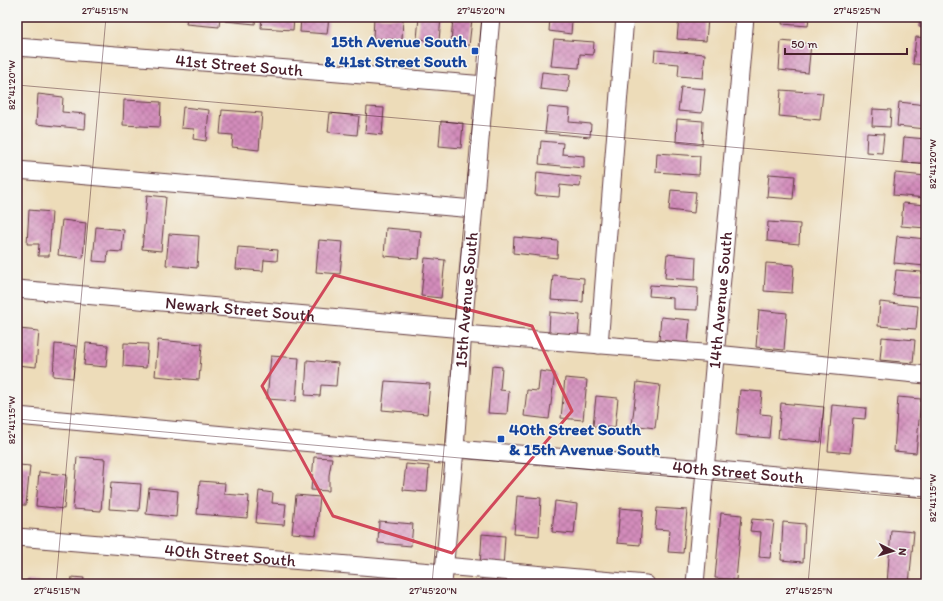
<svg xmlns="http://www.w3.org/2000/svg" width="943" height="601" viewBox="0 0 943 601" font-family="Itim,sans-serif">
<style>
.building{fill:url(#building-cross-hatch)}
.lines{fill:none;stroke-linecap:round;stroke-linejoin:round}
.minor-casing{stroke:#623b40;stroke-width:19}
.minor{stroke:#fff;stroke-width:17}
.marked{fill:none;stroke:#d1495b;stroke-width:3;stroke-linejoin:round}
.ticks{fill:none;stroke:#4a1f2b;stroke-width:1;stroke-opacity:0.45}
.transit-dot{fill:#1a4fb4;stroke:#f6f6f2;stroke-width:1.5}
.labels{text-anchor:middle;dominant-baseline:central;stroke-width:3;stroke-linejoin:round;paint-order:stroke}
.transit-label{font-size:17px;font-weight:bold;fill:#164399;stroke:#f6f6f2;text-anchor:end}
.street-label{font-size:17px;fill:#4a1f2b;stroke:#f6f6f2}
.neatline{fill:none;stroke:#4a1f2b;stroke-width:1.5}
.ticks-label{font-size:10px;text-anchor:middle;fill:#4a1f2b}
</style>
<defs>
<pattern id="building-cross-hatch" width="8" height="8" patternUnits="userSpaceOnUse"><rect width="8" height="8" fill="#d38cbb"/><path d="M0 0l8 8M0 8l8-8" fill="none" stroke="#ad7298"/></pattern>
</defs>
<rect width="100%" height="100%" fill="#f6f6f2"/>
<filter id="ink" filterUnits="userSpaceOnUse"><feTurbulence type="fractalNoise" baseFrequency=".025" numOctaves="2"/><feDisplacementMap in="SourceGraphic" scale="8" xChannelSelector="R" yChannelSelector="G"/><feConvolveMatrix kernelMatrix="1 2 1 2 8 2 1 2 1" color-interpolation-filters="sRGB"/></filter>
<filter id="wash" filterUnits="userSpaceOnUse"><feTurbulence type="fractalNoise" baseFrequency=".012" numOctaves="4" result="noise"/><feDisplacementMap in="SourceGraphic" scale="16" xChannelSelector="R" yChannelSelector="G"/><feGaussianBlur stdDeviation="0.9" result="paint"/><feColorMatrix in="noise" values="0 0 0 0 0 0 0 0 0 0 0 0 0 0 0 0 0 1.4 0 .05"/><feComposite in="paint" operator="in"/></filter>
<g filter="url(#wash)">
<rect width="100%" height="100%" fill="#eddcb9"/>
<g id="blocks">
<path class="building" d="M114,17H137V20L114,18Z
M187,17H220L219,27L186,24Z
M226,17H256L255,24L225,21Z
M262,17H294L293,30L261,28Z
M301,17H329L327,34L300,32Z
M374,17L403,18L402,40L373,38Z
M419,17H441L439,41L417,39Z
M453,17L472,19L469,46L451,44Z
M550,17H594L593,22L572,20L571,34L549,31Z
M679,17L708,19L706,41L677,39Z
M783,17H809L808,26L782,24Z
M920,17H926V28L919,27Z
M916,37L926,38V65L913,64Z
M554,39L594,42L593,55L580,54L579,68L551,66Z
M781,41L811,44L808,73L779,70Z
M655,50L705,54L703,78L678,76L679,64L654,62Z
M542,72L570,75L568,92L540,89Z
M681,87L705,89L702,113L678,111Z
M781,90L823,93L820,120L779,116Z
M38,94L63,97L62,112L86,114L85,129L36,124Z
M124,100L161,102L160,127L123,125Z
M899,102L926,105V129L897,126Z
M183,107L209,110L206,141L193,139L194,129L181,128Z
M367,107L384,108L382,135L365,133Z
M548,107L570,109L569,122L591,124L590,137L545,133Z
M873,109L891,110L890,127L872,126Z
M222,110L262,113L259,150L232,147L233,135L220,134Z
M330,113L359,116L357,135L328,132Z
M677,119L703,121L702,145L676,142Z
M441,121L463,123L461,148L439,146Z
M867,133L884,134L882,153L866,152Z
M904,137L926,139V163L902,162Z
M541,141L563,143L562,154L584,156V168L539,164Z
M657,153L700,156L699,175L656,172Z
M537,172L581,177L580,187L560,185L559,197L535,195Z
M895,173L926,176V198L893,195Z
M769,174L795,176L793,199L767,197Z
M671,190L696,192L694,213L669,210Z
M147,195L166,197L161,251L142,249Z
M903,203L926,205V228L901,226Z
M29,210L52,212L49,256H38L39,244H27Z
M62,220L86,223L83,258L58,255Z
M768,222L800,224L799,244L767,241Z
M96,227L124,230L122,252L108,251L107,262L93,261Z
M386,228L421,231L419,259L384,256Z
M169,234L199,236L197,268L166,265Z
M897,236L926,239L925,266L894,263Z
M514,237L558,241L557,258L513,253Z
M319,240L343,242L340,274L316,272Z
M238,247L278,250L277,261L264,260L263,271L236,269Z
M667,254L696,257L695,280L665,278Z
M425,258L445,260L441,298L421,296Z
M766,263L794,265L792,293L764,291Z
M896,270L922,272L920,297L893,295Z
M553,275L584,278L583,302L551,300Z
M650,285L698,288L697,310L673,309V298L649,296Z
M880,302L918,306L916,329L878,326Z
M759,310L787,313L784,350L756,347Z
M550,312L580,315L578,336L549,333Z
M661,317L690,320L688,343L659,340Z
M19,329L39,331L36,367L17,365Z
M882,337L915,340L913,363L880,360Z
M158,340L202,344L199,380L155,376Z
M86,343L108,345L106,367L84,365Z
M124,343L148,344L146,368L123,366Z
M55,344L76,346L73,378L53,376Z
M271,356L299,358L296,401L267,399Z
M307,360L338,363L336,386L321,385L320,396L305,395Z
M492,366L502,367L500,390L509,391L507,414L488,413Z
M540,371L555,373L549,419L524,416L527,390L538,391Z
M565,378L587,380L583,420L561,418Z
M385,381L430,384L427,414L382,410Z
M637,382L660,385L655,428L632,425Z
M740,390L762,392L760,414L771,415L769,438L736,435Z
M596,396L618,398L615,428L593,426Z
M898,397L921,399L916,453L894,451Z
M781,403L824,407L821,442L778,438Z
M832,405L866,408L865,419L853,418L850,453L828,451Z
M77,457L105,459L101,511L73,509Z
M314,457L332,458L329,475V491L311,490Z
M406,464L429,466L427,492L403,490Z
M19,465L30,466L26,505H17V478H18Z
M39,472L67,475L64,509L36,506Z
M200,481L225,483L224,494L249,496L247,518L197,514Z
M111,482L141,484L139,511L109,509Z
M149,488L178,491L176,517L146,514Z
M259,491L273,493L272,503L286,504L284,525L256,523Z
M296,495L320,497L316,535L292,533Z
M517,496L541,498L539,536L514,534Z
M555,501L577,504L574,534L552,532Z
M620,508L643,510L640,545L617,543Z
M657,508L687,510L683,553L668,552L670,530L655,529Z
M721,513L742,515L736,580L715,578Z
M752,519L774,521L770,558L759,557L761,532L750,531Z
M379,521L413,524L411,546L378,543Z
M783,522L805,524L803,562L781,560Z
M891,530L914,532L909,584H887Z
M482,534L505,536L503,569L480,567Z
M72,577L84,578L83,584H71Z
M482,578L512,580V584H481Z
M27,580L55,582L54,584H26Z"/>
</g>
</g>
<g filter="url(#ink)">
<use href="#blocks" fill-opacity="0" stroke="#623b40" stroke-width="1"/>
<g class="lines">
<defs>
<g id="minor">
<path id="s1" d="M17,47L485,85"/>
<path d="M17,170L474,209"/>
<path id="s2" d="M17,289L463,329"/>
<path d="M463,334L716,354L926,375"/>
<path d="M599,345L625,17"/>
<path d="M17,416L454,456"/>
<path id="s3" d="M455,449L706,469L926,488"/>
<path id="s4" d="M17,537L444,573"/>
<path d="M444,566L646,584"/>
<path id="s5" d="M443,584L455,449L463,329L491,17"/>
<path id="s6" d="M695,584L745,17"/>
</g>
</defs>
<use href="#minor" class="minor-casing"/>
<use href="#minor" class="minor"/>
</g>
</g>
<path class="marked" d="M334,275L532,326L572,411L452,553L333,516L262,386Z"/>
<path class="ticks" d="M17,85L926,164M17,419L926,499M56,584L106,17M432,584L482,17M808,584L858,17"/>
<g class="transit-dot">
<rect x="471" y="47" width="8" height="8" rx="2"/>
<rect x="497" y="435" width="8" height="8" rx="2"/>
</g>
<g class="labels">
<g class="transit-label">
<text x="467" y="41">15th Avenue South<tspan x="467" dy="20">&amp; 41st Street South</tspan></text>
<text x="509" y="429" text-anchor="start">40th Street South<tspan x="509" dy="20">&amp; 15th Avenue South</tspan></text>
</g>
<g class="street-label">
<text stroke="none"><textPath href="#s1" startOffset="223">41st Street South</textPath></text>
<text stroke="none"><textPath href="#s5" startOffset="285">15th Avenue South</textPath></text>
<text stroke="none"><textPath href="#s6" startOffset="285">14th Avenue South</textPath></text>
<text stroke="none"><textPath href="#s2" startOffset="224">Newark Street South</textPath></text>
<text stroke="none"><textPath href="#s3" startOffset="284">40th Street South</textPath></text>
<text stroke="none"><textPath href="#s4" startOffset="214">40th Street South</textPath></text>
</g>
</g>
<rect width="943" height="601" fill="none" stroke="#f6f6f2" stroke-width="44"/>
<g transform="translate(893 551) rotate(95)" stroke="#f6f6f2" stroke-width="3" paint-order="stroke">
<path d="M0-3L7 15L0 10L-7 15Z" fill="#4a1f2b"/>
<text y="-6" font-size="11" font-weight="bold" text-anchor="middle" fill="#4a1f2b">N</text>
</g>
<path d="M785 48v6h122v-6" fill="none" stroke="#4a1f2b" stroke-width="2"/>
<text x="791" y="48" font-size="12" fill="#4a1f2b" stroke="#f6f6f2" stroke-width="3" paint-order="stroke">50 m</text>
<rect x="22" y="22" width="899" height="557" class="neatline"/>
<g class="ticks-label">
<text x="105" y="14">27°45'15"N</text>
<text x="481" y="14">27°45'20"N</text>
<text x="857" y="14">27°45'25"N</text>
<text transform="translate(11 85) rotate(-90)" y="4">82°41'20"W</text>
<text transform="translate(932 164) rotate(-90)" y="4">82°41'20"W</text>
<text transform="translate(11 420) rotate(-90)" y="4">82°41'15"W</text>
<text transform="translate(932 498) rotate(-90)" y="4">82°41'15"W</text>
<text x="57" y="594">27°45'15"N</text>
<text x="433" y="594">27°45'20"N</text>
<text x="809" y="594">27°45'25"N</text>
</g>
</svg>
